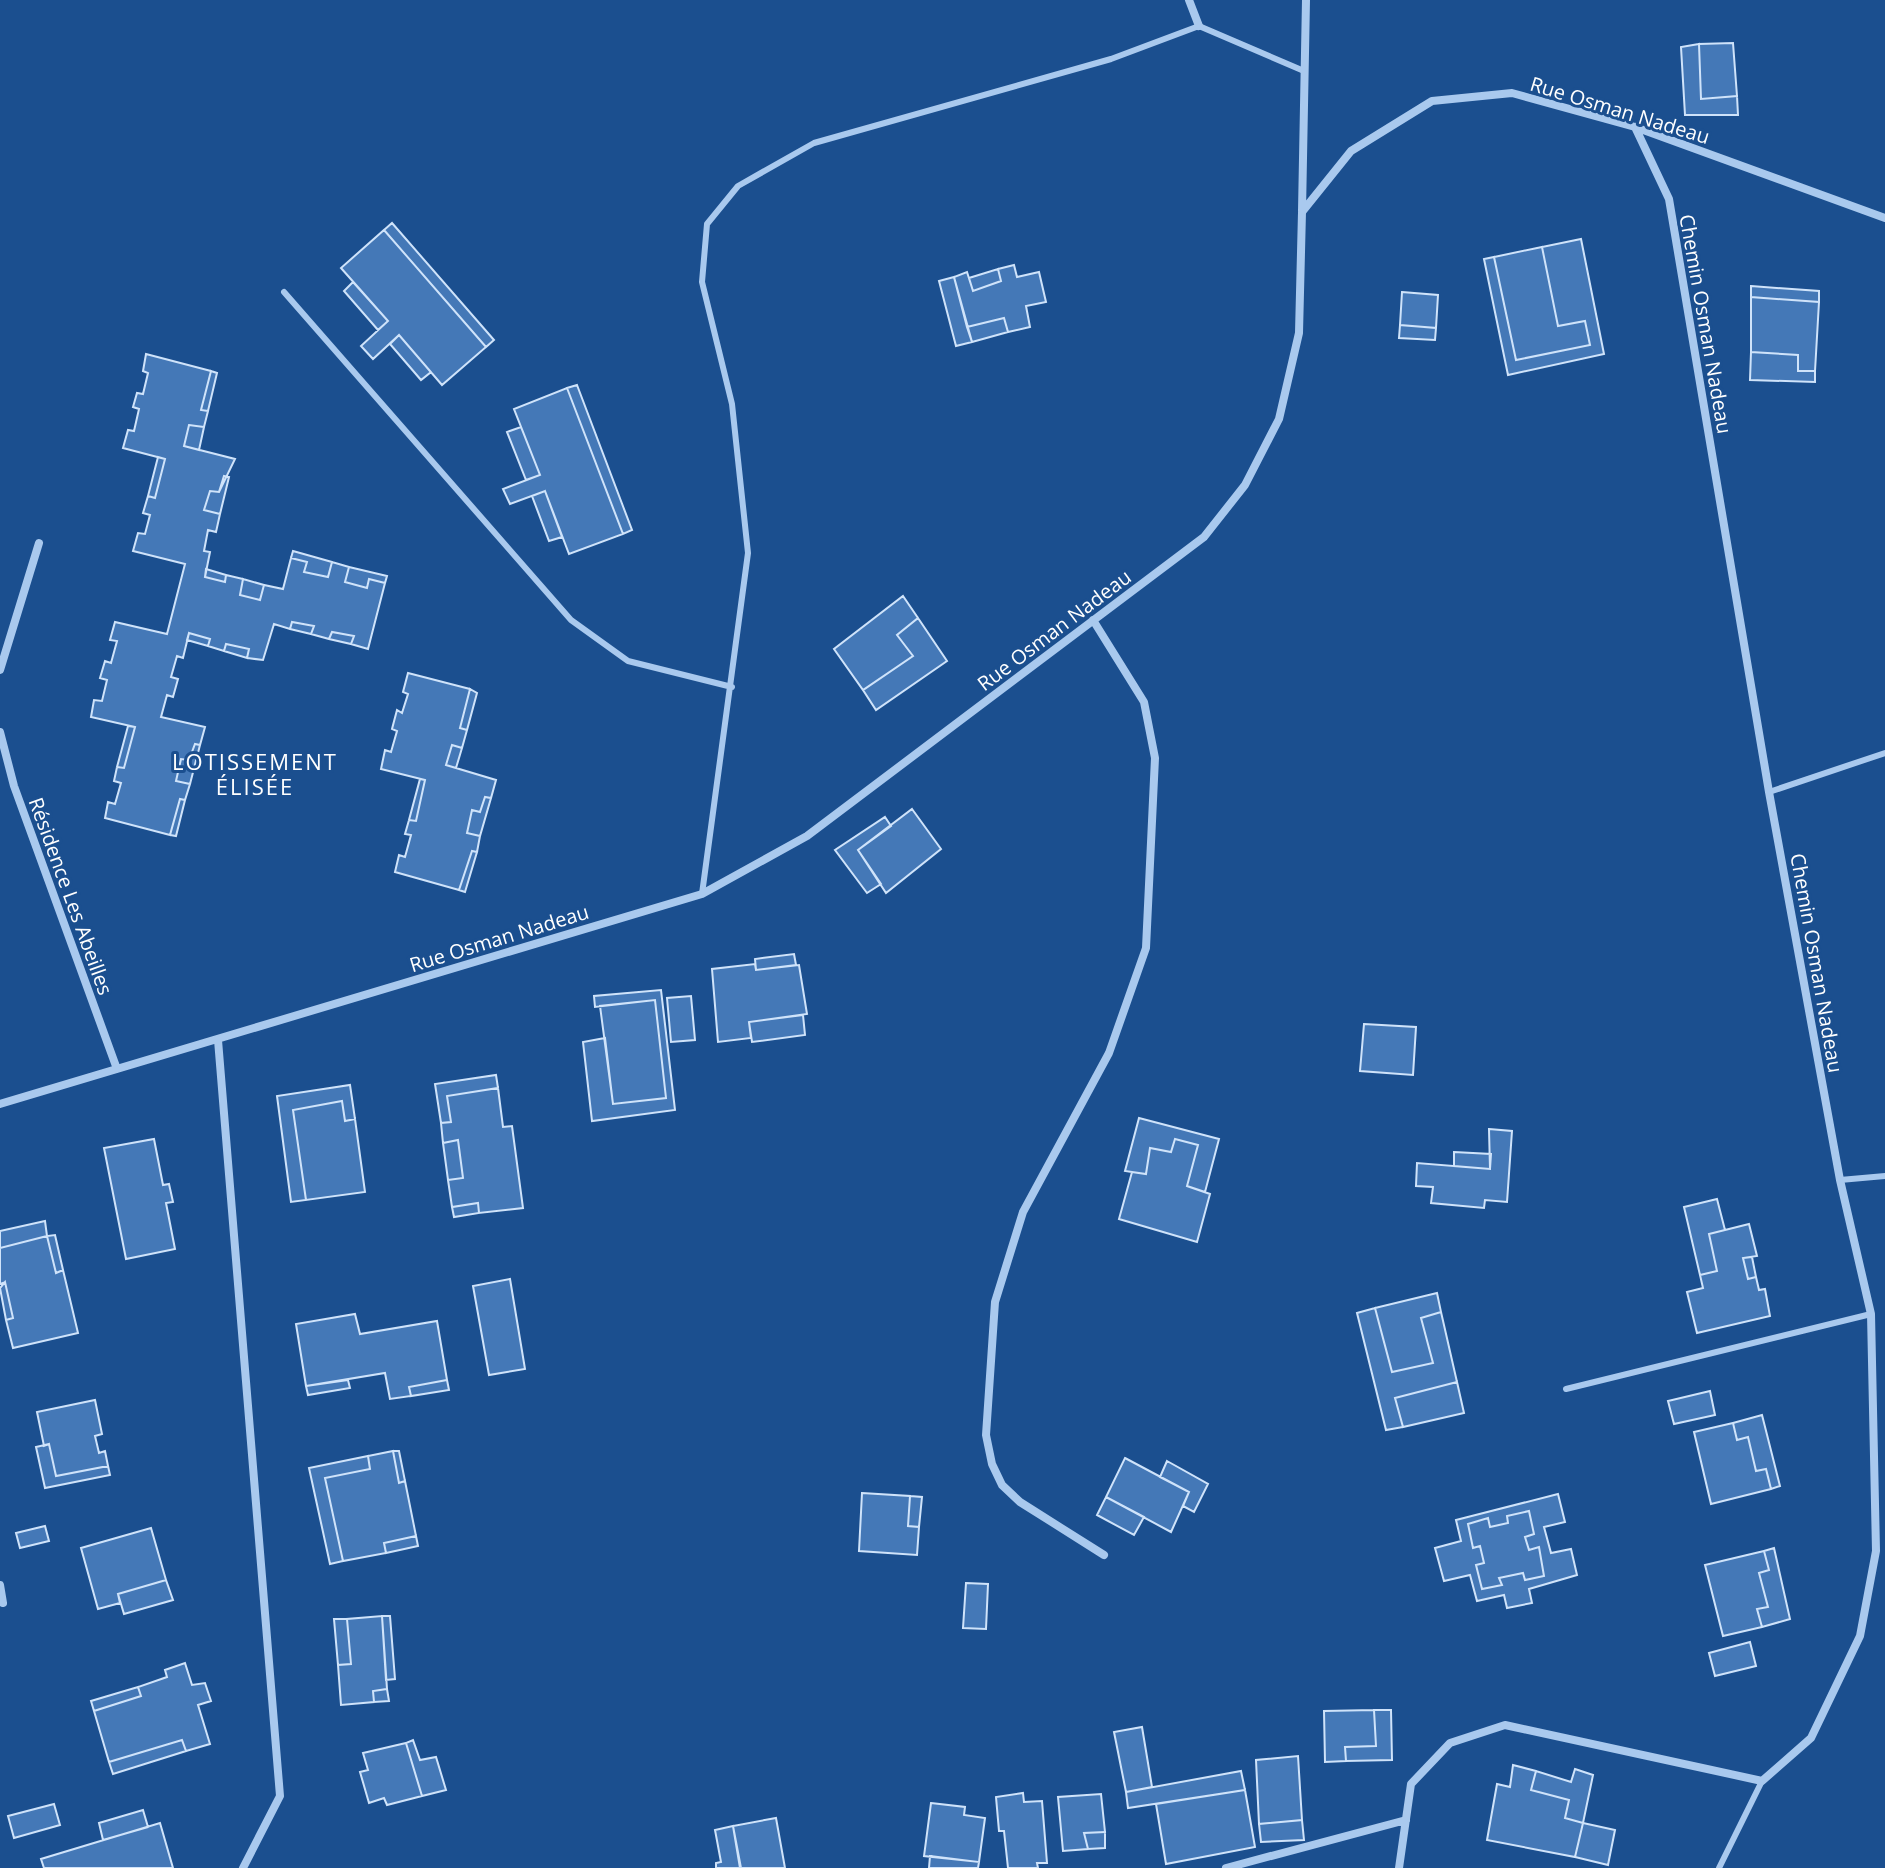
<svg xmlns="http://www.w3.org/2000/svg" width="1885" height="1868" viewBox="0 0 1885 1868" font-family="'Open Sans',sans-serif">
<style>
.building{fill:#4478b7;stroke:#cfe3fa;stroke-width:2;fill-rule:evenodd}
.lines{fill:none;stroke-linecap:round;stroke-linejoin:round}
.lane{stroke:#a9c9ee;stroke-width:6}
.street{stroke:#a9c9ee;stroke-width:8}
.labels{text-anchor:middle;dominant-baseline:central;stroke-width:6;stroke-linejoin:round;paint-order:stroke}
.street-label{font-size:20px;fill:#fff;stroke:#1b4f8f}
.neighbourhood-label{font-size:22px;letter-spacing:2px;fill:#fff;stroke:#1b4f8f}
</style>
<rect width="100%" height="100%" fill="#1b4f8f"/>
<path class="building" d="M1733,43L1737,96L1701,99L1699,44Z
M1699,44L1701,99L1737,96L1738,115H1685L1681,47Z
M392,223L494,340L486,347L384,230Z
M384,230L486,347L442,385L399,335L373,359L361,346L388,321L341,268Z
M1581,239L1604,354L1508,375L1484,259L1494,257L1516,360L1590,345L1585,321L1558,326L1542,247Z
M1542,247L1558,326L1585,321L1590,345L1516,360L1494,257Z
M1014,265L1017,277L1039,272L1046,302L1026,306L1030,327L1008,332L1004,318L967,327L954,277L967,272L973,291L1001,281L998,269Z
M998,269L1001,281L973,291L969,278Z
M954,277L972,342L956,346L939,281Z
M353,282L388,321L378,330L344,291Z
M1751,286L1819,291V302L1751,297Z
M1402,292L1438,295L1436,328L1400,325Z
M1751,297L1819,302L1815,371H1798V355L1751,352Z
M1004,318L1008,332L972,342L967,327Z
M1400,325L1436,328L1435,340L1399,338Z
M399,335L431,372L421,380L390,344Z
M1751,352L1798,355V371H1815V382L1750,380Z
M146,354L211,371L201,410L208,411L204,427L189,425L184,446L235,459L219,492L210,491L204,510L220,514L216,532L208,530L204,551L210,552L205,577L225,582L226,575L243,579L240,595L260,600L264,585L283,589L291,558L307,562L304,572L328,577L332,562L349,567L345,582L367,588L369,579L385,583L368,649L351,644L354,636L332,632L329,639L311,634L314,626L292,622L290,629L274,624L263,660L247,658L249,649L226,644L224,651L208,646L210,639L189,633L183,658L177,656L171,677L178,679L173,697L167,695L161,717L205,727L200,745L195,744L189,760L181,759L176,781L190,784L185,800L180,799L170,835L105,818L108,802L115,804L121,783L114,781L117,767L124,768L135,727L91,717L94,700L102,701L107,680L100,678L105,661L111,663L117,641L110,640L115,622L167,634L185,564L133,551L138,533L145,534L150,515L143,513L148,496L155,498L165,459L123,448L128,430L134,431L139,409L133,407L137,393L143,394L148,373L143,371Z
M211,371L217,373L208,411L201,410Z
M577,385L632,530L623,534L567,388Z
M567,388L623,534L569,554L545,491L510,504L503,489L540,475L514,409Z
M189,425L204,427L199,450L184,446Z
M521,427L540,475L526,480L507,432Z
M158,457L165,459L155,498L148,496Z
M224,476L229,477L220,514L204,510L210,491L219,492Z
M545,491L562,537L549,541L532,496Z
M293,551L332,562L328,577L304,572L307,562L291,558Z
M349,567L387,576L385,583L369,579L367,588L345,582Z
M206,569L226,575L225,582L205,577Z
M243,579L264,585L260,600L240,595Z
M903,596L918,618L897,635L913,656L863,690L834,649Z
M918,618L947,661L876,710L863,690L913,656L897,635Z
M292,622L314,626L311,634L290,629Z
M332,632L354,636L351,644L329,639Z
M189,633L210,639L208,646L187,640Z
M226,644L249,649L247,658L224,651Z
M408,673L470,689L460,728L467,730L462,748L452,745L446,765L496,780L491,798L485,797L480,812L472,810L467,833L480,836L477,852L472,851L459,890L395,872L399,855L405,857L411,835L405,834L409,820L416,821L425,780L381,769L385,750L391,752L397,731L392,729L397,710L402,713L408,694L403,692Z
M470,689L477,693L467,730L460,728Z
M128,726L135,727L124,768L117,767Z
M195,744L200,745L190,784L176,781L181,759L189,760Z
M452,745L462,748L456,768L446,765Z
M420,779L425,780L416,821L409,820Z
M485,797L491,798L480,836L467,833L472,810L480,812Z
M180,799L185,800L176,836L170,835Z
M912,809L941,849L886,893L858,850Z
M885,817L891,826L858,850L881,884L867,893L835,850Z
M472,851L477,852L465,892L459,890Z
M794,954L796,965L756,970L755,959Z
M755,964L756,970L799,965L807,1014L749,1022L751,1038L718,1042L712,969Z
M661,990L675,1110L592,1121L583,1042L605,1038L613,1104L666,1098L655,1000L595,1007L594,996Z
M691,996L695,1040L671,1042L667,998Z
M655,1000L666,1098L613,1104L600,1006Z
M803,1015L805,1035L752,1042L749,1022Z
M1364,1024L1416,1027L1413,1075L1360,1071Z
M496,1075L498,1088L447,1096L451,1122L441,1123L435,1084Z
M350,1085L355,1119L345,1121L342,1101L293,1110L306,1200L291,1202L277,1096Z
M498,1088L503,1127L512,1126L523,1208L479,1213L478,1203L452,1207L448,1180L463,1178L458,1140L443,1143L441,1123L451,1122L447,1096Z
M342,1101L345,1121L355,1119L365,1192L306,1200L293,1110Z
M1139,1118L1219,1139L1205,1192L1187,1186L1198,1145L1175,1139L1171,1152L1150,1148L1146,1174L1125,1171Z
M1489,1129L1512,1131L1507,1202L1485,1200L1484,1208L1431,1203L1433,1187L1416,1186L1417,1163L1490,1169Z
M154,1139L163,1185L169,1184L173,1202L166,1203L175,1249L126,1259L104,1148Z
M1175,1139L1198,1145L1187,1186L1210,1194L1197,1242L1119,1219L1132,1172L1146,1174L1150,1148L1171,1152Z
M458,1140L463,1178L448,1180L443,1143Z
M1454,1152L1491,1154L1490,1169L1454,1166Z
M1717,1199L1725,1230L1709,1234L1717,1271L1700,1275L1684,1207Z
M478,1203L479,1213L454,1217L452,1207Z
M45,1221L47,1236L0,1248V1231Z
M1749,1224L1757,1256L1743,1258L1748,1279L1756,1277L1759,1290L1765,1289L1770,1316L1697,1333L1687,1292L1703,1288L1700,1275L1717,1271L1709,1234Z
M55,1235L63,1270L56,1273L47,1236Z
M47,1236L56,1273L63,1270L78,1333L13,1348L6,1320L13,1318L5,1282L0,1284V1248Z
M1752,1257L1756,1277L1748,1279L1743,1258Z
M510,1279L525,1369L489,1375L473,1286Z
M5,1282L13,1318L6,1320L0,1288Z
M1437,1293L1441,1312L1421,1318L1433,1363L1392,1372L1375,1308Z
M1375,1308L1392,1372L1433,1363L1421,1318L1441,1312L1457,1382L1395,1398L1403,1427L1386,1430L1357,1313Z
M355,1314L360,1334L437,1321L447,1380L409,1387L411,1396L390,1399L385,1373L306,1386L296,1324Z
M348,1380L350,1388L308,1395L306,1386Z
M447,1380L449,1390L411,1396L409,1387Z
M1457,1382L1464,1413L1403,1427L1395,1398Z
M1710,1391L1715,1415L1674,1424L1668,1401Z
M95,1400L102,1434L95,1436L99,1453L105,1451L108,1466L56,1476L49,1444L44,1446L37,1412Z
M1762,1415L1780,1486L1771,1489L1766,1469L1756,1471L1748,1437L1737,1440L1733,1423Z
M1733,1423L1737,1440L1748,1437L1756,1471L1766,1469L1771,1489L1711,1504L1694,1432Z
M49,1444L56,1476L108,1466L110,1475L45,1488L36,1447Z
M393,1451H399L405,1481L399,1483Z
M393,1451L399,1483L405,1481L416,1536L384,1543L386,1553L343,1561L325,1478L370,1469L368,1456Z
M368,1456L370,1469L325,1478L343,1561L330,1564L309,1468Z
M1125,1458L1189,1492L1171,1532L1106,1497Z
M1167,1461L1208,1484L1194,1512L1183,1506L1189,1492L1160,1477Z
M862,1493L910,1496L908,1526L919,1527L917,1555L859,1551Z
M1558,1494L1565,1522L1544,1527L1551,1553L1571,1549L1577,1575L1529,1589L1532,1603L1507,1608L1504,1595L1477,1601L1470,1575L1444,1581L1435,1548L1461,1541L1456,1520ZM1529,1511L1534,1534L1525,1537L1529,1550L1539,1547L1544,1576L1525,1580L1523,1573L1499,1578L1502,1585L1482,1589L1476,1565L1484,1563L1480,1546L1473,1548L1468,1524L1488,1518L1490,1527L1508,1523L1507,1516Z
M910,1496L922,1497L919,1527L908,1526Z
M1106,1497L1144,1517L1134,1535L1097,1515Z
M1529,1511L1534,1534L1525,1537L1529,1550L1539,1547L1544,1576L1525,1580L1523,1573L1499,1578L1502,1585L1482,1589L1476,1565L1484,1563L1480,1546L1473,1548L1468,1524L1488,1518L1490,1527L1508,1523L1507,1516Z
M45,1526L49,1541L20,1548L16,1533Z
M151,1528L166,1580L118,1594L120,1603L98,1609L81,1548Z
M416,1536L418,1546L386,1553L384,1543Z
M1774,1548L1790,1619L1762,1627L1757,1609L1768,1607L1759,1573L1769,1570L1764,1551Z
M1764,1551L1769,1570L1759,1573L1768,1607L1757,1609L1762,1627L1723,1636L1705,1565Z
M166,1580L173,1600L124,1614L118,1594Z
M966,1583L988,1584L986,1629L963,1628Z
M382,1616H390L395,1679L386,1680Z
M382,1616L387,1689L373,1691L374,1702L341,1705L338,1665L351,1664L347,1619Z
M334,1619H347L351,1664L338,1665Z
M1750,1642L1756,1666L1715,1676L1709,1653Z
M185,1663L192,1685L205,1683L211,1701L198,1705L210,1744L186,1751L182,1740L109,1762L94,1711L141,1696L138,1687L167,1677L165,1670Z
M138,1687L141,1696L94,1711L91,1701Z
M387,1689L389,1701L374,1702L373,1691Z
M1374,1710L1376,1746L1345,1747L1346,1761L1325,1762L1324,1711Z
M1374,1710H1391L1392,1760L1346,1761L1345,1747L1376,1746Z
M1142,1727L1152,1787L1126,1792L1114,1732Z
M182,1740L186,1751L113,1774L109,1762Z
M413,1740L420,1760L436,1757L446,1790L422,1796L406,1743Z
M406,1743L422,1796L387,1805L384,1798L369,1803L360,1772L368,1770L363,1753Z
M1298,1756L1302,1820L1259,1824L1256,1760Z
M1513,1765L1536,1771L1531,1790L1569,1800L1565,1818L1583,1823L1575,1857L1487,1840L1497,1784L1510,1787Z
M1575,1769L1593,1775L1583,1823L1565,1818L1569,1800L1531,1790L1536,1771L1571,1782Z
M1241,1771L1245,1790L1128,1808L1126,1792Z
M1245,1790L1255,1847L1166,1864L1156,1804Z
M1023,1793L1024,1802L1042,1801L1047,1863H1037L1038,1868H1008L1004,1831H999L996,1797Z
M1101,1794L1105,1832L1084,1833L1088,1849L1063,1851L1058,1797Z
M931,1803L965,1807L964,1815L985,1818L979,1862L924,1856Z
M54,1804L60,1825L14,1838L8,1816Z
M143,1810L148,1827L103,1840L99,1823Z
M776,1818L785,1868H740L733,1826Z
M1302,1820L1304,1840L1261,1842L1259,1824Z
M160,1823L173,1868H44L41,1859Z
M1583,1823L1615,1830L1608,1865L1575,1857Z
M733,1826L741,1868H716V1863L721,1862L715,1830Z
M1105,1832V1848L1088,1849L1084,1833Z
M930,1856L979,1862L978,1868H929Z"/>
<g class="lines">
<path class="lane" d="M284,292L571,620L628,661L732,687
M1769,792L1885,753
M702,894L748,553L732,404L702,282L707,224L738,186L814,143L1111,59L1199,26L1304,71
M1840,1180L1885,1176
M1566,1389L1871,1314
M1719,1868L1762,1781"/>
<path class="street" d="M1189,0L1199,26
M1302,211L1306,0
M1093,620L1144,702L1155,758L1146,948L1109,1053L1023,1212L995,1302L986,1435L992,1464L1002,1485L1020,1502L1104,1555
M0,670L39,543
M0,732L14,786L117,1069
M218,1040L280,1796L243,1868
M0,1104L702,894L807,836L1204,537L1245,485L1279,419L1299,333L1302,212L1351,151L1432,101L1512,93L1635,127L1885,218
M0,1585L3,1603
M1226,1868L1406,1820
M1399,1868L1411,1784L1450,1743L1505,1725L1762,1781L1811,1738L1860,1636L1876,1551L1871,1314L1840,1180L1769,792L1669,199L1635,127"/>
</g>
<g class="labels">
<g class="street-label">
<text transform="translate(1620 110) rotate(17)">Rue Osman Nadeau</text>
<text transform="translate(1706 324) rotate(80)">Chemin Osman Nadeau</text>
<text transform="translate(1054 630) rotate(-37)">Rue Osman Nadeau</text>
<text transform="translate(71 896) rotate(70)">Résidence Les Abeilles</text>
<text transform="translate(499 938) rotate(-17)">Rue Osman Nadeau</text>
<text transform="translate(1817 963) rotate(80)">Chemin Osman Nadeau</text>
</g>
<g class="neighbourhood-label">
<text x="255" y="761">LOTISSEMENT<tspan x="255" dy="25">ÉLISÉE</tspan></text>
</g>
</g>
</svg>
